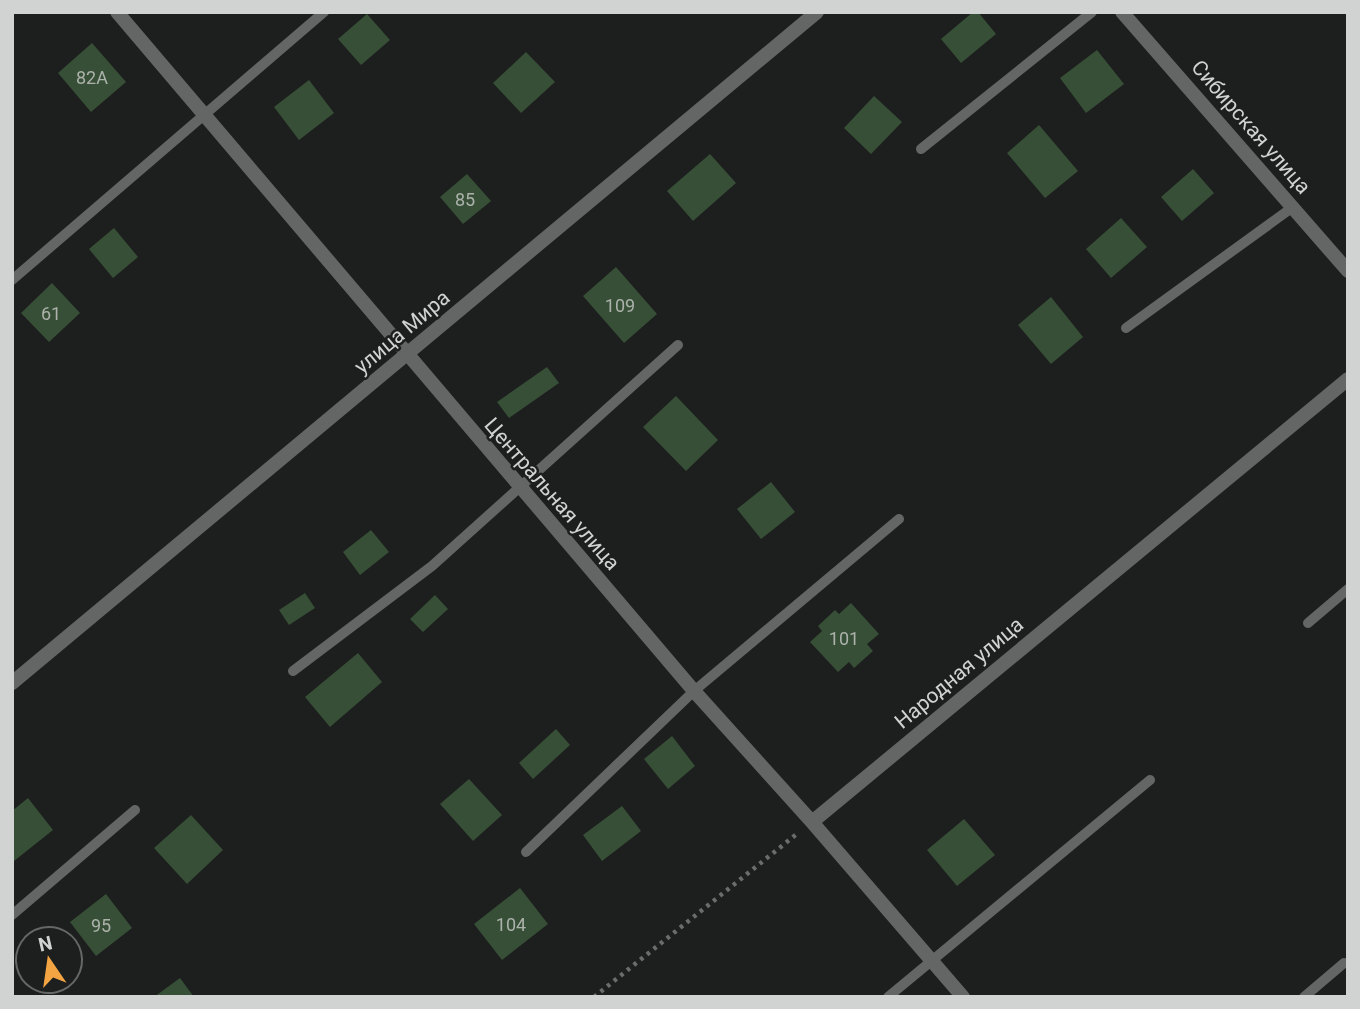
<svg xmlns="http://www.w3.org/2000/svg" width="1360" height="1009" viewBox="0 0 1360 1009" font-family="Roboto,sans-serif">
<style>
.building{fill:#384f37}
.lines{fill:none;stroke-linecap:round;stroke-linejoin:round}
.path{stroke:#6a6d6b;stroke-width:4.5;stroke-dasharray:3.5 5;stroke-linecap:butt}
.lane{stroke:#646665;stroke-width:10}
.street{stroke:#646665;stroke-width:14}
.labels{text-anchor:middle;dominant-baseline:central;stroke-width:5;stroke-linejoin:round;paint-order:stroke}
.number-label{font-size:18px;fill:#abb2ab}
.street-label{font-size:21px;fill:#d1d3d2;stroke:#1c1f1d}
</style>
<rect width="100%" height="100%" fill="#1c1f1d"/>
<path class="building" d="M973,12H978L996,34L961,63L941,39Z
M367,14L390,40L361,65L338,39Z
M92,43L126,82L91,112L58,73Z
M1097,50L1124,84L1086,113L1060,78Z
M526,52L555,82L521,113L493,83Z
M309,80L334,113L299,140L274,107Z
M874,96L902,122L871,154L844,128Z
M1039,125L1078,171L1045,198L1007,153Z
M710,154L736,183L693,221L667,191Z
M1193,169L1214,193L1182,221L1161,197Z
M467,174L491,201L463,224L440,197Z
M1121,218L1147,247L1111,278L1086,249Z
M114,228L138,257L113,278L89,249Z
M616,267L657,314L624,343L583,296Z
M52,283L80,313L49,342L21,313Z
M1051,297L1083,337L1051,364L1018,325Z
M547,367L559,383L509,418L497,402Z
M676,396L718,440L686,471L643,427Z
M771,482L795,512L761,539L737,509Z
M371,530L389,552L360,575L343,552Z
M305,593L315,608L289,625L279,610Z
M435,595L448,609L423,632L410,619Z
M851,603L879,634L867,644L873,651L854,668L849,662L838,672L810,642L822,631L818,626L835,610L839,614Z
M358,653L382,682L330,727L305,697Z
M556,729L570,745L533,779L519,763Z
M672,736L695,766L668,789L644,759Z
M469,779L502,815L473,841L440,804Z
M28,798L53,830L14,861L12,811Z
M622,806L641,831L602,861L583,835Z
M191,815L223,850L187,884L154,848Z
M964,819L995,855L957,886L927,850Z
M520,888L548,924L502,960L474,924Z
M106,894L132,928L96,956L70,922Z
M180,978L194,997H154Z"/>
<g class="lines">
<path class="path" d="M594,997L798,833"/>
<path class="lane" d="M921,149L1092,12
M12,280L324,12
M1126,328L1293,207
M1308,623L1348,589
M293,671L432,566L678,345
M526,852L694,691L899,519
M12,915L135,810
M888,997L1150,780
M1304,997L1344,963"/>
<path class="street" d="M117,12L694,691L812,822L963,997
M1122,12L1348,271
M12,683L817,12
M812,822L1348,379"/>
</g>
<g class="labels">
<g class="number-label">
<text x="92" y="77">82А</text>
<text x="465" y="199">85</text>
<text x="620" y="305">109</text>
<text x="51" y="313">61</text>
<text x="844" y="638">101</text>
<text x="511" y="924">104</text>
<text x="101" y="925">95</text>
</g>
<g class="street-label">
<text transform="translate(1251 127) rotate(49)">Сибирская улица</text>
<text transform="translate(402 332) rotate(-40)">улица Мира</text>
<text transform="translate(552 494) rotate(49)">Центральная улица</text>
<text transform="translate(959 673) rotate(-40)">Народная улица</text>
</g>
</g>
<rect width="1360" height="1009" fill="none" stroke="#d1d3d2" stroke-width="28"/>
<g transform="translate(49 960) rotate(347)"><circle r="33" fill="#1c1f1d" stroke="#646765" stroke-width="2"/>
<path d="M0-5L12 26L0 18L-12 26Z" fill="#f3a443"/>
<text y="-10" font-size="19" font-weight="bold" text-anchor="middle" fill="#d1d3d2">N</text>
</g>
</svg>
